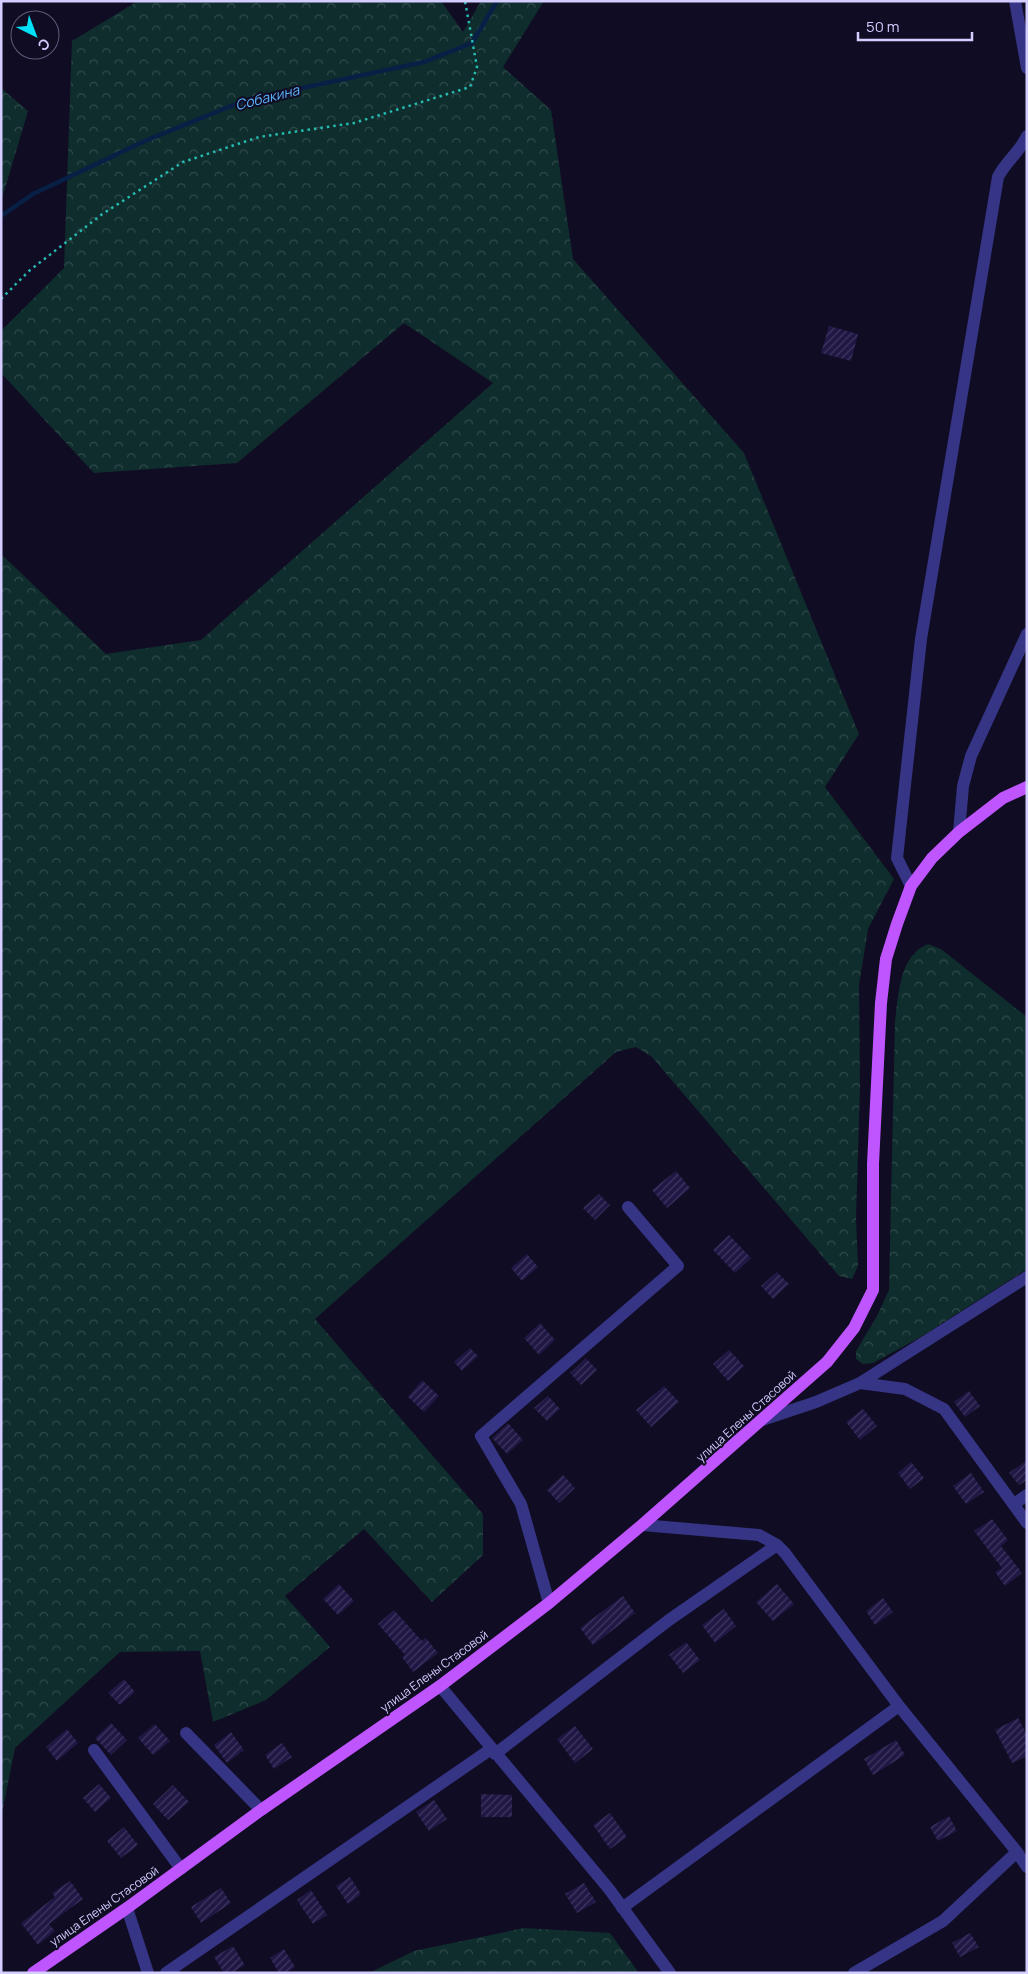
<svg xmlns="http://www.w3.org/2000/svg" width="1028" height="1974" viewBox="0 0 1028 1974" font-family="Manrope,sans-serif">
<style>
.forest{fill:url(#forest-crowns)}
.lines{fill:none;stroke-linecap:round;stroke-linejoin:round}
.stream{stroke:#081f46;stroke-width:4.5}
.building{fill:url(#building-hatch)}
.path{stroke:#25bbb1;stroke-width:2.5;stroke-dasharray:2.5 4;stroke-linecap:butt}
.minor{stroke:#363485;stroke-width:12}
.major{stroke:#be55ff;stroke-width:12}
.labels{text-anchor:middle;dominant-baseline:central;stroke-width:4;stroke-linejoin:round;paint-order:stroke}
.street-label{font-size:12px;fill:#d3ceff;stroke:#100c23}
.water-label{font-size:14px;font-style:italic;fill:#5cb5ff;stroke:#100c23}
</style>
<defs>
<pattern id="forest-crowns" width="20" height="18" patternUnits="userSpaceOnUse" patternTransform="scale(1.25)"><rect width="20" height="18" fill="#0f2d2c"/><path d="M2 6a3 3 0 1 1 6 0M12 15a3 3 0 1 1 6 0" fill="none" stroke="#314a4c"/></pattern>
<pattern id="building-hatch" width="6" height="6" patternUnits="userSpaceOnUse" patternTransform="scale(1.25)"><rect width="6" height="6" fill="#201745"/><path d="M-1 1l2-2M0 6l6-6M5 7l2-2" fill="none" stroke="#403861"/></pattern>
</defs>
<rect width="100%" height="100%" fill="#100c23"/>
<path class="forest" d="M138,1H441L463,32L481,1H544L503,67L551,110L573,259L744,453L859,734L825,787L894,879L868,929L859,985L860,1087L856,1218L858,1266L852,1279L839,1276L652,1057L636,1047L616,1052L315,1319L483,1514V1555L432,1602L364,1529L285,1596L330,1647L266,1700L213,1722L200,1651L120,1652L15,1748L1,1818V554L106,654L201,640L493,383L404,323L237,463L94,473L1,373V331L64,268L72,41Z
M1,88L28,111L1,202Z
M928,944L941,949L1027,1017V1269L919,1338L873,1363L863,1364L856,1359V1351L877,1316L889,1290L895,1021C899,993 899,956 928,944Z
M524,1928L610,1933L639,1973H369L414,1951Z"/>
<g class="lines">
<path class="stream" d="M1,216L33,194L147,140L246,100L424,62L472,43L497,1"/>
</g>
<path class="building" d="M829,326L858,334L851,361L821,353Z
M676,1171L690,1188L667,1208L652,1190Z
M599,1194L610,1205L595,1220L583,1208Z
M729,1235L751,1258L735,1273L713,1250Z
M527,1254L538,1267L522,1281L511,1268Z
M777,1272L789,1284L773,1299L761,1286Z
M540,1323L555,1340L539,1355L524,1338Z
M470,1348L478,1356L462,1371L454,1362Z
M729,1350L744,1366L728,1381L713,1364Z
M586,1358L597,1370L581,1385L570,1373Z
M422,1380L439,1396L424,1412L408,1397Z
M664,1386L679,1402L651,1427L636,1410Z
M969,1391L980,1406L965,1417L954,1402Z
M548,1396L560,1409L547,1421L534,1408Z
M863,1409L877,1426L860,1440L846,1422Z
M508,1423L523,1440L507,1454L492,1438Z
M1027,1460V1480L1019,1485L1009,1473Z
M911,1462L924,1478L910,1489L898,1473Z
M971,1473L984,1492L966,1504L953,1486Z
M563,1475L575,1488L559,1503L547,1490Z
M992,1519L1008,1540L1001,1546L1022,1573L1005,1586L995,1572L1002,1568L974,1531Z
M339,1584L354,1601L338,1615L323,1599Z
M777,1584L794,1604L773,1621L756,1602Z
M623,1596L635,1613L593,1645L580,1628Z
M883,1598L893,1612L875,1625L866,1611Z
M724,1609L736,1626L715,1643L702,1625Z
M394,1610L422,1641L426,1638L438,1653L413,1672L402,1657L405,1655L378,1624Z
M686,1642L700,1660L683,1673L669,1655Z
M124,1679L135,1692L120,1705L108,1693Z
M1018,1718L1027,1735V1756L1012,1763L995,1730Z
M111,1723L127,1740L111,1755L95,1738Z
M155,1724L170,1741L153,1755L138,1738Z
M575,1726L593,1749L575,1763L557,1739Z
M67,1729L78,1743L57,1761L46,1747Z
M231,1732L244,1750L227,1763L214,1745Z
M896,1740L905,1755L873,1775L864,1759Z
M282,1743L292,1757L274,1769L265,1755Z
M99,1784L111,1798L95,1812L83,1798Z
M173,1785L189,1802L168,1820L153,1804Z
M481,1794L512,1795V1817H481Z
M434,1800L447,1819L429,1831L416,1812Z
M610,1813L627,1837L610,1849L593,1825Z
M949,1816L957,1831L938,1841L930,1827Z
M124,1827L138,1845L121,1858L107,1841Z
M350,1877L361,1894L348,1904L336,1886Z
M70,1881L83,1899L49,1924L55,1931L38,1945L21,1923L55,1897L52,1893Z
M584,1883L596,1902L577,1913L565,1894Z
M221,1888L231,1903L201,1923L191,1907Z
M311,1890L327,1915L313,1924L297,1900Z
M970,1933L979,1947L960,1957L952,1943Z
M233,1946L245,1965L232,1973H224L214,1957Z
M284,1949L295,1967L286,1973H279L270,1958Z"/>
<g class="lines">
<path class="path" d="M1,299L29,271L101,215L183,162L259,137L354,123L470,87L477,67L465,1"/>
<path class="minor" d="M1015,1L1027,68
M959,832L963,786L971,756L1027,634
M911,886L897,858L921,639L998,177C1006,161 1020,152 1027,136
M860,1383L905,1389L944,1409L1027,1523
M762,1420L816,1402L860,1383L1027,1277
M1014,1504L1027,1495
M642,1525L759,1535L777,1545L785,1553L899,1706L1017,1852L1027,1867
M549,1603L521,1504L481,1436L678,1266L628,1207
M440,1686L609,1889L670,1973
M186,1733L261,1810
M94,1750L181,1869
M495,1754L669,1620L777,1545
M127,1908L148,1973
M622,1908L899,1706
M166,1973L491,1749
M854,1973L943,1921L1017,1852"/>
<path class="major" d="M33,1973L127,1908L261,1810L440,1686L549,1603L642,1525L827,1362L854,1328L873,1290V1164L881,1003L886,959L897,924L911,886L932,858L959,832L1003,798L1027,787"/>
</g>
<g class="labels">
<g class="street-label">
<text transform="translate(746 1416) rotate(-42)">улица Елены Стасовой</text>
<text transform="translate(434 1671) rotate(-36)">улица Елены Стасовой</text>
<text transform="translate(104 1906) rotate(-35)">улица Елены Стасовой</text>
</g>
<g class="water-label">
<text transform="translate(267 97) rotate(-14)">Собакина</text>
</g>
</g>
<rect width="1028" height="1974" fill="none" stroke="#d3ceff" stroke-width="5"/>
<g transform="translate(35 35) rotate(138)"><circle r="24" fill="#100c23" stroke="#5e5a7b"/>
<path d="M0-4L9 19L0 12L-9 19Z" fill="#00e2f9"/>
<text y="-8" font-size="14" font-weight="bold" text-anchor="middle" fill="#d3ceff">С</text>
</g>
<path d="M858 32v8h114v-8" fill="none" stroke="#d3ceff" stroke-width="2.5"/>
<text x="866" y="32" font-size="15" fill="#d3ceff" stroke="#100c23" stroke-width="4" paint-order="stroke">50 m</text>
</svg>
